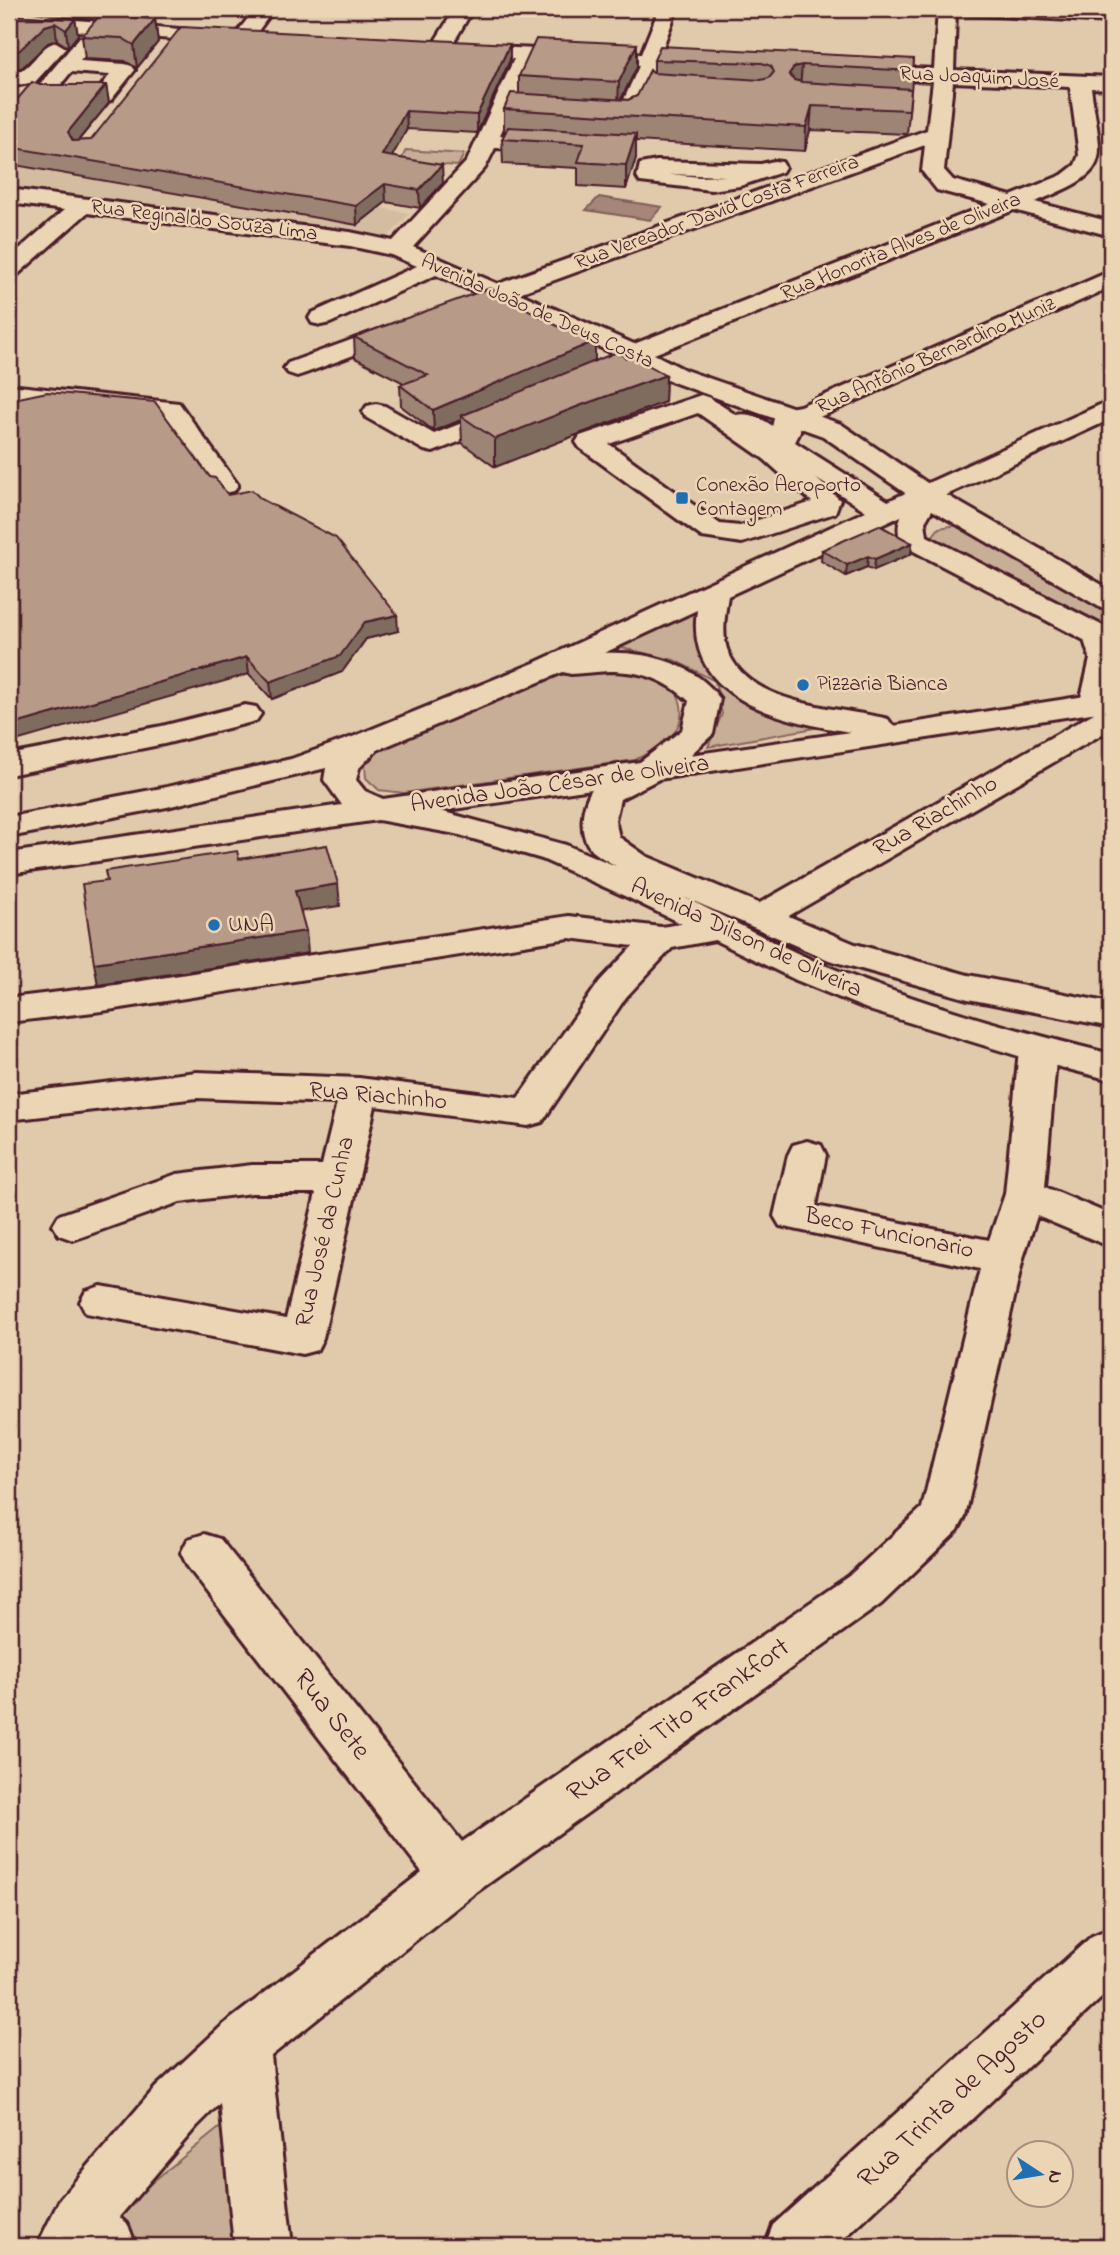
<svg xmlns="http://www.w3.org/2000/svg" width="1120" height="2255" viewBox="0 0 1120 2255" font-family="'Indie Flower',sans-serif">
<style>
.built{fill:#d4bca1}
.green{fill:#c8ae96;stroke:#896660;stroke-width:2}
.water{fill:#a68678;stroke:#815d59;stroke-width:2}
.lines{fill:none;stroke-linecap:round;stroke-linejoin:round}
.minor-casing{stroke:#4a1f2b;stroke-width:6}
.major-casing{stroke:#4a1f2b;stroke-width:6}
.minor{fill:#ebd5b4;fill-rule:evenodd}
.major{fill:#ebd5b4;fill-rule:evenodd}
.wall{fill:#9d8475;stroke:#4a1f2b;stroke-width:2}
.shaded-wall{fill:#806c5f;stroke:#4a1f2b;stroke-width:2}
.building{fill:#b79a88;stroke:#4a1f2b;stroke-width:2}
.poi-dot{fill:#1f6fb2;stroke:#ebd5b4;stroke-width:2.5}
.labels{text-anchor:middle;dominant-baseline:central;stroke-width:5;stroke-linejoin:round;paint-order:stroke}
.far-street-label{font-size:21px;fill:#4a1f2b;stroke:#ebd5b4}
.far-poi-label{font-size:21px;fill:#4a1f2b;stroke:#ebd5b4;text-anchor:start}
.street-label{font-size:24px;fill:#4a1f2b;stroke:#ebd5b4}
.poi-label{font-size:24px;fill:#4a1f2b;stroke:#ebd5b4;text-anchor:start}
.near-street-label{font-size:28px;fill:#4a1f2b;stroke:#ebd5b4}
</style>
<rect width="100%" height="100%" fill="#e1caac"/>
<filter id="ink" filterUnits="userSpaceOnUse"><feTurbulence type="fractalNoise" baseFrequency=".0143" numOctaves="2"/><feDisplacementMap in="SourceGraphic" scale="14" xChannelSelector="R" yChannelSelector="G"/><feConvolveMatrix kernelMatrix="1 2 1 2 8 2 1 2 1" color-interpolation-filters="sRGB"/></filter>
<g filter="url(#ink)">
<path class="built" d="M9,146L410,213L387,238L9,188Z"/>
<path class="green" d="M406,150L464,154L458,166L400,162Z
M958,525L1111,605V636L932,537L939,528Z
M696,608L704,653L775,714L815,728L708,747L722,714L715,681L674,660L618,647Z
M621,670C632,672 649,672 659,677C667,681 678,692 680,701C689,733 658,748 635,760L404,793L379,790L366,778L365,765L380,750L551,677L584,671Z
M239,2112L250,2246H139L109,2217Z"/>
<path class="water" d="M599,197L662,207L650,220L586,210Z"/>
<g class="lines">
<defs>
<path id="minor" d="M9,9L77,20L236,34L255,9H274L250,42L243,44L103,34L80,61L125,64L132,66L135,70L111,100L104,102L36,97L33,93L36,89L84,32L9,19ZM71,72L110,75L98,90L58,88Z
M455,9H473L452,45L641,54L659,9H677L660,55L708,58L715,60L718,64L715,68L708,70L656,67L637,115L634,119C620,123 601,121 587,117L584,113L587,109L620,108L639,66L533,60L500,135L555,138L563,139L566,144L563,149L555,150L495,148L485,168L413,247L498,284L927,130L933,81L859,77L852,75L849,71L852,67L859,65L934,69L938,9L1111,10V22L956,14L954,70L1111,77V89L1091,88C1102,166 1114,170 1035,202L1111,222V236L1014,210L654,354L685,370L841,424L936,489L1111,590V611L1101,608L932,510L925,522L927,536L1109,629L1111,633V729L773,925L761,928L749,925L744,917L749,909L1094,713L1085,709L1080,702L1090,659L1084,640L904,546C892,528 902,514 911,497L823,436L667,380L636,364C628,372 623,373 612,370L608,365L617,355L497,301L486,304L478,302L474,297L477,293L436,275L330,323L321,325L312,323L309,318L312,313L417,266L391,255L350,246L87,213L17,275L9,277V258L64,210L9,203V189L350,232L393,241L467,161L514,59L457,56L448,51L440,55L433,53L430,49ZM953,82L1070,87L1079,155L1075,165L1062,175L1011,196L953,180L944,170ZM925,145L922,171L937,190L990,204L634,344L519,293Z
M56,42L66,48L35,82L9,87V75C34,71 36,47 56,42Z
M657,161L761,164L774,161L782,162L785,167L782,172L740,186L711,190L640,182L637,177L640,164ZM669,174L726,176L700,177Z
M403,321L412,323L415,328L412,333L306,373L297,376L288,373L284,368L288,363Z
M9,385L179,403L238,485L234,491L224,493L214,491L162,415L9,401Z
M701,395L710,398L736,415C756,410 774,428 790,438L794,444L788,453L840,500L835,513L742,543L702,537L580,448L576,442L580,436ZM698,413L764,459L812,502L740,526L720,524L609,444Z
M376,404L385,406L434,434L511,404L520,406L524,412L520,418L433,452L424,450L367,418L363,412L367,406Z
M245,705L256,707L261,714L256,721L164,744L9,775V755L162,726Z
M569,916L661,927L719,918L731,921L737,929L731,937L672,948L626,997L542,1122L528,1126L375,1106L323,1338L317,1350L302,1354L86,1313L80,1302L86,1291L101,1286L286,1319L316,1193H252L180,1202L73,1240L59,1235L53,1225L59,1215L177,1174L252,1165H322L337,1103L197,1098L9,1120V1094L197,1072L359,1078L518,1098L600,981L633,946L569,938L102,1011L9,1022V998L102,987Z
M1038,1036L1051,1040L1057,1049L1045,1187L1111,1215V1247L1037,1216L1023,1258L965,1517L958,1530L881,1604L475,1893L271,2056L292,2246H234L220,2103L196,2127L119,2217L128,2225L136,2246H37L60,2199L156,2087L223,2025L422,1872L188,1567L181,1553L188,1539L204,1534L220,1539L462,1842L849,1576L922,1508L980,1269L780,1226L774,1216L788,1155L793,1145L807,1141L821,1145L826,1155L816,1206L989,1240L1005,1194L1019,1049L1025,1040Z
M1111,1928V1989L836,2246H765L773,2225L1092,1936Z"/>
<path id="major" d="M1111,271V287L815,419L800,422V432L795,442L888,501L1102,404L1111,401V419L728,596C725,614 721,637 729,654C753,707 840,707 888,719L893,726L1111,692V710L659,779L620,799L615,820L619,837L646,856L855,944L968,975L1111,1003V1027L968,999L829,960L684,897C731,920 777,945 824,965C917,1003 1014,1030 1111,1054V1080L1025,1058L872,1011L796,980L629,898L542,859L456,834L378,820L9,874V853L342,805L324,780L326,768L167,807L9,837V817L167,787L291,759L355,736L534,663L866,511L772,450L768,444C773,433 771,420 778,410L800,406ZM697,610C684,700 782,721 850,732L690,755L713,734L720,699C695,663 646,651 604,653ZM609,671C642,671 665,679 689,701L682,730L640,762L383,799L365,791L356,780L359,768L377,750L563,672L571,674ZM592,789C582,804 577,835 592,850C598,856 608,861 616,866L566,845L440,811Z"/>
</defs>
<use href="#minor" class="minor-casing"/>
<use href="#major" class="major-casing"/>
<use href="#minor" class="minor"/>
<use href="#major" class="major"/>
</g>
<path class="wall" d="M9,15L75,19L78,35L68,47L57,40L48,43L23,67L9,73Z
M155,19L158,42L137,68L125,61L85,59L82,36Z
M637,44V67L621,99L628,100L637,96L654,73V60L914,59L907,134L810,130L805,151L636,141V158L626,189L578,186V168L503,164L502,139L505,133H504V109L519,94V76Z
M510,60L477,133L407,129L392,156L443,183L420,208L386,202L357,225L9,164V109L40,85H106L109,103L78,141L91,140Z
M564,330L595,341V361L626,358L666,375L665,402L579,434L495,467L462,443L461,420L434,431L401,406L400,385L404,383L355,358L354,337Z
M210,477L228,495L261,499L398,631L366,639L342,672L272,699L249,674Z
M912,543L911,554L874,570L867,567L846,576L821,561L822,550Z"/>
<path class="shaded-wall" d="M75,19L78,35L68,47L66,30Z
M155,19L158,42L137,68L134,45Z
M55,23L57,40L48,43L23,67L9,73V55L45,26Z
M510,44V60L477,133V115Z
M637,44V67L618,105L619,82Z
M802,65L800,88L789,74L794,67Z
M106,85L109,103L71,149L68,132Z
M812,106L810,130L805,151L806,127Z
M406,111L407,129L383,173L382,155Z
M636,134V158L626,189V165Z
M442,165L443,183L420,208L419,190Z
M385,184L386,202L357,225L356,206Z
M595,341V362L461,416V420L434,431L433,410Z
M666,375L665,402L579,434L495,467V439L579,406Z
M912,543L911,554L874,570L875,559Z
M868,556L867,567L846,576L847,565Z
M397,615L398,631L366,639L342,672L272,699L270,682L365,622Z
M247,657L249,674L9,743V726Z
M338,884L340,906L297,912L295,891Z
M306,931L308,953L98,985L94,963Z"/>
<path class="building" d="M9,15L75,19L66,30L55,23L45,26L20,50L9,55Z
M100,15L155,19L134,45L122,38L82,36Z
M181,27L510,44L477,115L406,111L382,155L442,165L419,190L385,184L356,206L9,147V109L32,82L40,85H106L68,132L73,141L91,140Z
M536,39L637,44L619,82L519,76Z
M660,46L914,59L913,71L802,65L794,67L789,74L794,80L802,82L911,89L909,110L812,106L806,127L504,109L511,93L628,100L637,96L650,70L653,73L761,80L769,78L774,72L771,66L762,63L654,60Z
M508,127L636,134L626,165L578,162L584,144L502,139Z
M490,288L564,330L575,326L595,341L433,410L400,385L428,375L354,337Z
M617,352L626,358L632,356L666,375L579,406L495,439L461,416Z
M47,392L155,402L210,477L215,478L228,495L252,490L261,499L336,538L397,615L365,622L340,656L270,682L247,657L9,726V400Z
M879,525L912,543L875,559L868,556L847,565L822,550Z
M327,845L338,884L295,891L306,931L94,963L82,884L107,881L105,871L237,851L239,859Z"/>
</g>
<g class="poi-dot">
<rect x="675" y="491" width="14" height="14" rx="3.5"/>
<circle cx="803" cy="685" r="7"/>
<circle cx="214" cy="925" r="7"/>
</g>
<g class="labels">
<g class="far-street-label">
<text transform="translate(979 78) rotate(3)">Rua Joaquim José</text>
<text transform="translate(717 213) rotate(-20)">Rua Vereador David Costa Ferreira</text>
<text transform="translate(204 221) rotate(7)">Rua Reginaldo Souza Lima</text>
<text transform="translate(901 247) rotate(-22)">Rua Honorita Alves de Oliveira</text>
<text transform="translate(537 312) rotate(24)">Avenida João de Deus Costa</text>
<text transform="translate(936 356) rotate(-24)">Rua Antônio Bernardino Muniz</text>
</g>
<g class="far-poi-label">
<text x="696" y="486">Conexão Aeroporto<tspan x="696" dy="24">Contagem</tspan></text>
<text x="817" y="685">Pizzaria Bianca</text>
</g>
<g class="street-label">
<text transform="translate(560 785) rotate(-8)">Avenida João César de Oliveira</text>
<text transform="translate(936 817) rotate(-30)">Rua Riachinho</text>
<text transform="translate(746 939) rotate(25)">Avenida Dilson de Oliveira</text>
<text transform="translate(378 1097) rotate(5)">Rua Riachinho</text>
<text transform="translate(326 1232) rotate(-77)">Rua José da Cunha</text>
<text transform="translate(889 1234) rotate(12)">Beco Funcionario</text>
</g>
<g class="poi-label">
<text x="228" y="925">UNA</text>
</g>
<g class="near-street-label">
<text transform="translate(331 1715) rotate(52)">Rua Sete</text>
<text transform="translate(679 1721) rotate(-35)">Rua Frei Tito Frankfort</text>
<text transform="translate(953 2100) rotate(-43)">Rua Trinta de Agosto</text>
</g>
</g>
<rect width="1120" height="2255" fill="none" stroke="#ebd5b4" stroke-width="35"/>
<rect x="18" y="18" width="1085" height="2220" fill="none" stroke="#4a1f2b" stroke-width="2.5" filter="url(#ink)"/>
<g transform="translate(1040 2174) rotate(102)"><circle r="33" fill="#ebd5b4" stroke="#ab8c7d" stroke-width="2"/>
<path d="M0-5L12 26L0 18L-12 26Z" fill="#1f6fb2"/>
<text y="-10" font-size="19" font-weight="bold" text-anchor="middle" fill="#4a1f2b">N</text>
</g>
</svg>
